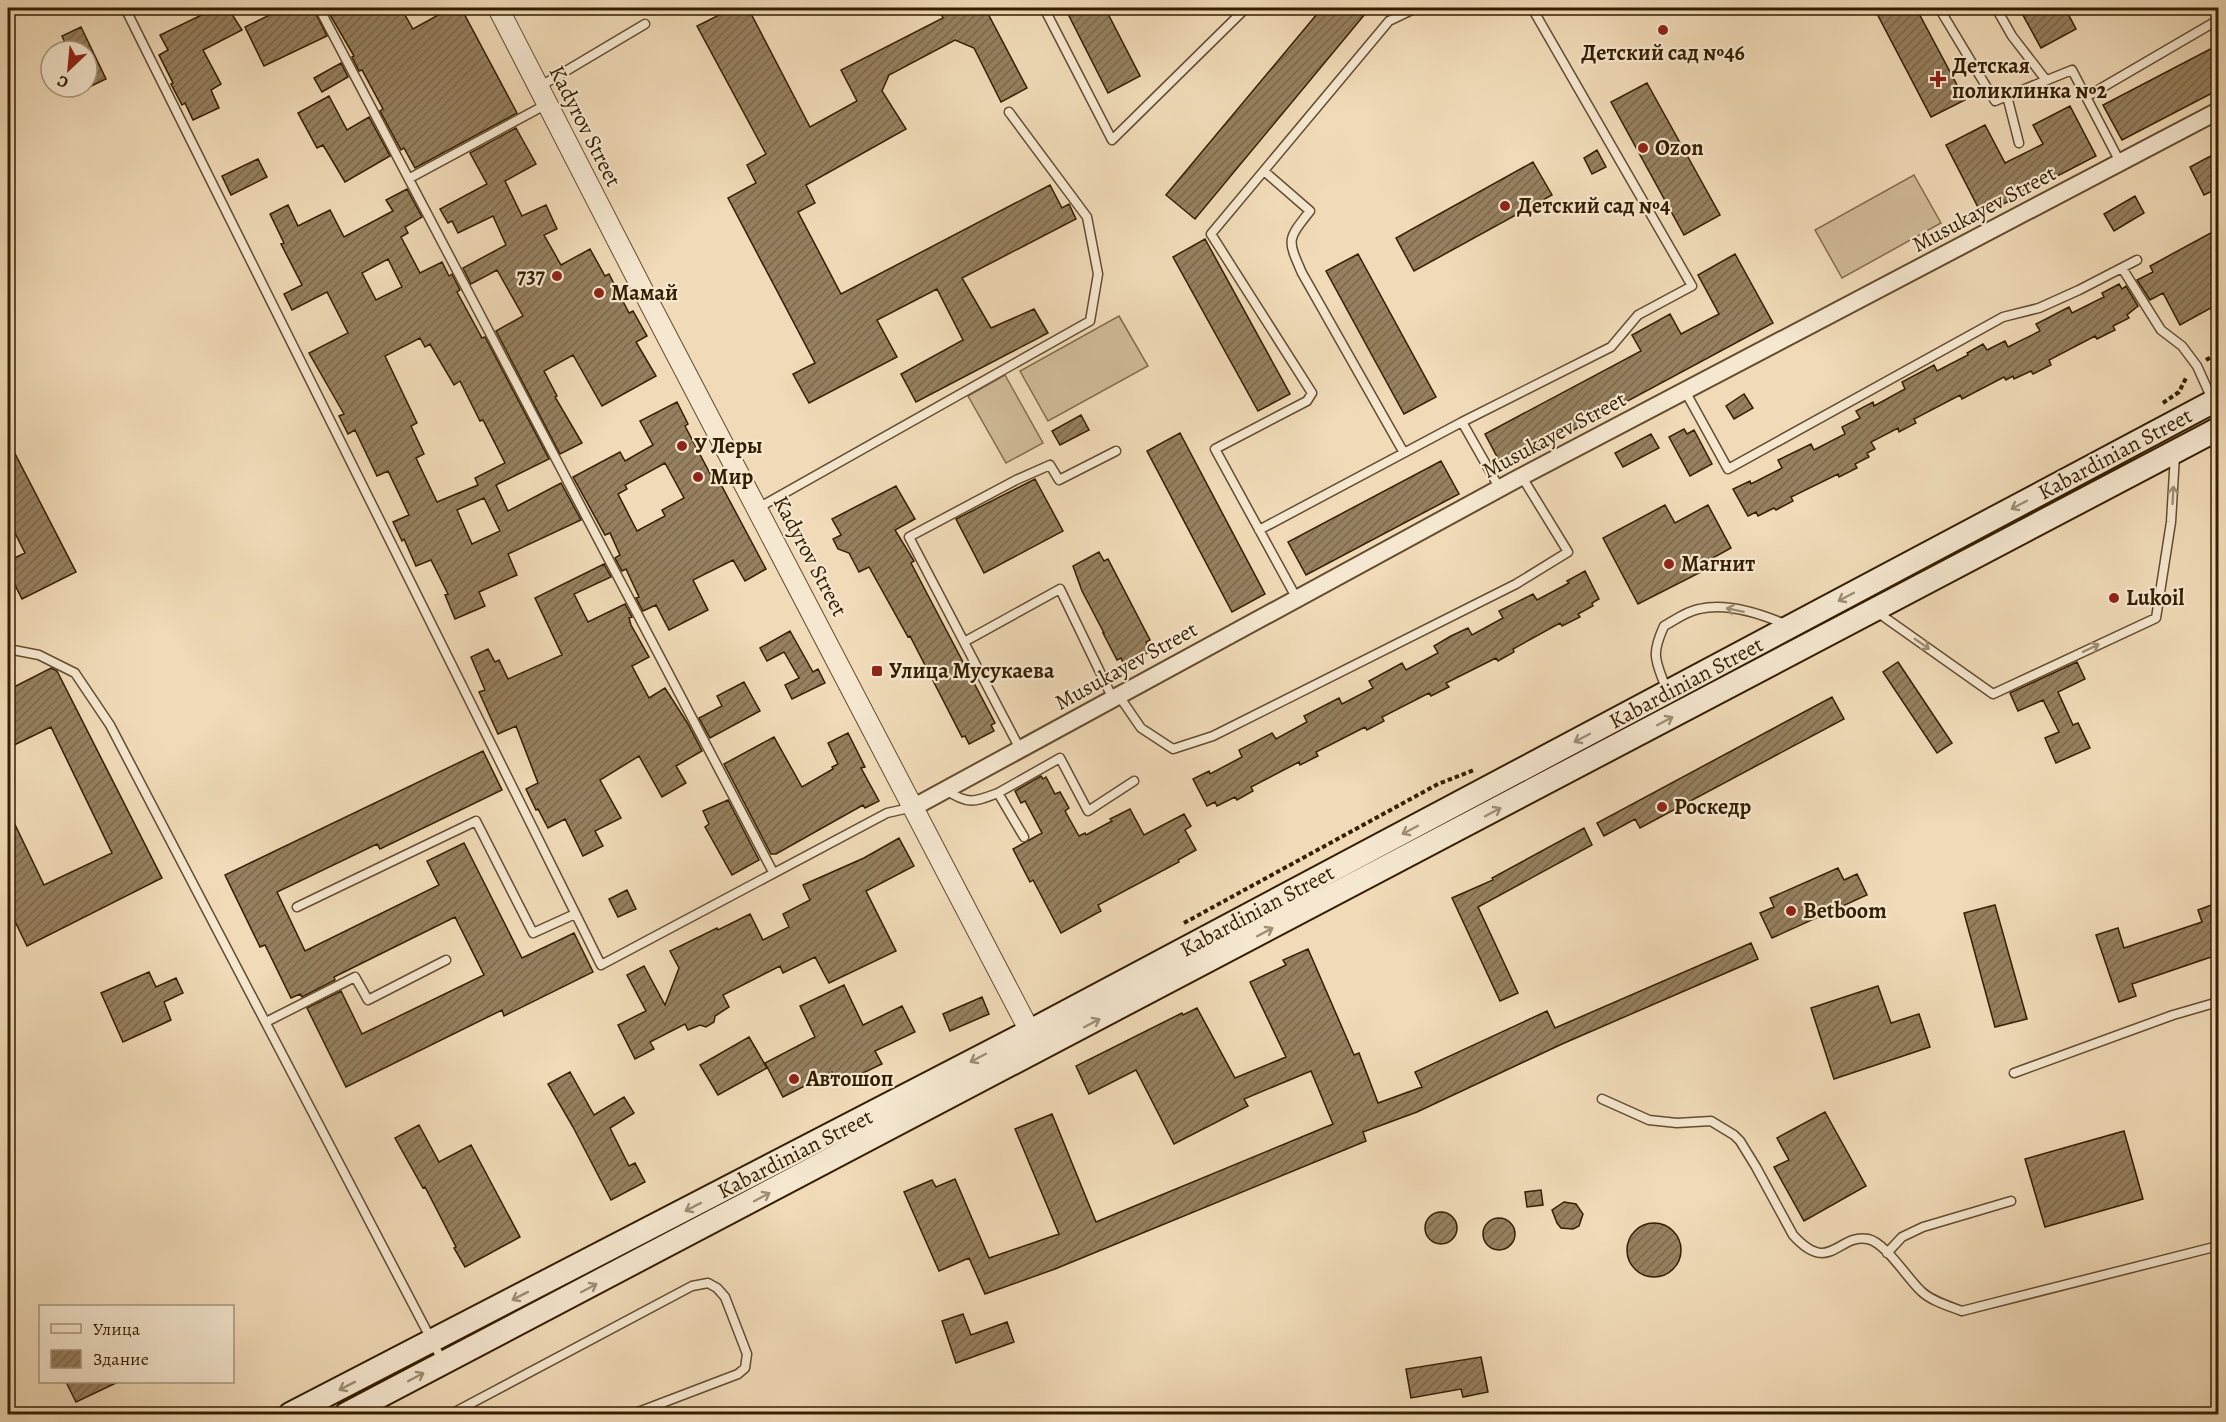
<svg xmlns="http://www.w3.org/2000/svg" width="2226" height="1422" viewBox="0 0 2226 1422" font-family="Alegreya,serif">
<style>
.garden{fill:#d0ba98;stroke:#826c4c;stroke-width:1.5}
.building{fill:url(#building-hatch);stroke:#341e00;stroke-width:1.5;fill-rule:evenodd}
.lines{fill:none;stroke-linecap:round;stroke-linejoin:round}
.service-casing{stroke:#634d2e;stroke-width:11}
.minor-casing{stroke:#634d2e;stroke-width:20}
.tertiary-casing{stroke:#634d2e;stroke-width:22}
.secondary-casing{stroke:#341e00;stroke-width:26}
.path{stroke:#341e00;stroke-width:4;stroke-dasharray:4.5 3;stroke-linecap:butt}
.service{stroke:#f5e7d0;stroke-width:8}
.minor{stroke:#f5e7d0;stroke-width:16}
.tertiary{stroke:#f5e7d0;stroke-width:20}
.secondary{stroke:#f5e7d0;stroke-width:22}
.oneway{stroke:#9e8d72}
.poi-dot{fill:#8f2418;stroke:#f5e7d0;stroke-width:2}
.labels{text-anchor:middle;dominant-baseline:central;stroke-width:4.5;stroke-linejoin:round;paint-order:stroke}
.poi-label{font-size:22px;font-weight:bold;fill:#341e00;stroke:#f5e7d0;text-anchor:start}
.street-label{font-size:22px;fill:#341e00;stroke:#f5e7d0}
</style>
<defs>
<pattern id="building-hatch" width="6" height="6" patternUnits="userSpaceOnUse" patternTransform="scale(1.5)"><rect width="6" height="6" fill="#96805f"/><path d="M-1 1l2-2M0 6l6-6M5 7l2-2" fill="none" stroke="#7b684c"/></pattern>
</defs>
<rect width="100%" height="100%" fill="#f0dab7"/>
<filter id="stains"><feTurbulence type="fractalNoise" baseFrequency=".00333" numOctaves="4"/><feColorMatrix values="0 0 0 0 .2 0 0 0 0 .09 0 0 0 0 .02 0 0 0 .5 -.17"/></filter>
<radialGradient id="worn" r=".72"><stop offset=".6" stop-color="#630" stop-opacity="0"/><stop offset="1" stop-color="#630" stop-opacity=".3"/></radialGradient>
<path class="garden" d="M1914,175L1941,223L1842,278L1815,230Z
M1119,316L1148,366L1048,421L1020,371Z
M1005,375L1043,443L1006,463L968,396Z"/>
<path class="building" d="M216,8H228L242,30L203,50L221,84L211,90L219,108L193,120L185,103L182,105L171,84L173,83L159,55L168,50L160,35Z
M274,8H313L327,36L264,66L245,27L276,12Z
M326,8H401L413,29L442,13L438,8H461L517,113L415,168L404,148L401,150L380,111L383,109L362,70L359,71L352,57L354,56Z
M733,8H748L810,127L857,101L841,70L943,18L938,8H985L1027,88L1001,102L974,48L955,40L889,75L882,91L906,129L806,185L815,203L798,212L841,294L1050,185L1062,208L1069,204L1076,219L962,278L991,328L1034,309L1048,333L916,402L901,374L963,340L937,289L877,320L897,357L809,403L793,374L815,363L728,198L756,183L747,165L766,154L697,26Z
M1065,8H1105L1140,76L1108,93Z
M1322,8H1370L1195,219L1166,195Z
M1874,8H1916L1965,100L1931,117Z
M2019,8H2065L2076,29L2041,48Z
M81,27L106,79L87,88V51H69L62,36Z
M2218,45V90L2122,140L2103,105Z
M341,63L348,77L322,92L314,78Z
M1647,83L1720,215L1684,235L1611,102Z
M329,96L347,130L369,117L390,156L345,182L323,145L317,148L298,113Z
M2070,106L2096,156L1982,215L1946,145L1985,125L2005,163L2043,144L2033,125Z
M516,128L536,164L505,181L522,216L546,205L557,229L544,235L561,265L590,249L605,276L609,274L629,313L633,311L647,336L636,342L656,376L602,406L573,355L544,371L557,396L555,397L582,443L560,454L496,331L523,316L497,270L471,284L463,268L506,245L493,216L458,233L452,221L448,223L440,209L487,184L470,153Z
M1597,150L1606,167L1592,174L1584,158Z
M2218,152V188L2204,195L2190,167Z
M258,159L267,177L231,195L222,176Z
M1533,162L1552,195L1414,271L1396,238Z
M407,189L422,217L405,227L408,233L401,237L420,273L442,262L449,276L452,274L460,290L457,292L482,338L485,337L549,459L496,485L508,511L561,483L581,520L508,554L517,575L479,592L485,606L455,619L445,595L448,594L431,560L416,566L404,539L402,541L393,522L409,515L388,471L377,476L355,430L348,434L339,416L344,414L309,353L348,333L327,292L292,310L284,294L302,285L281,244L284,243L270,214L288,205L298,226L330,210L344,237L393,211L386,200ZM388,259L402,287L376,300L362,273ZM420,338L425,347L430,344L454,385L460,381L480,421L483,420L505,463L475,478L478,485L437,502L416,458L424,454L411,426L417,423L385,356ZM484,498L500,531L472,544L457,510Z
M2135,196L2144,213L2114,231L2104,214Z
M2218,229V304L2180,325L2163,293L2150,300L2137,280L2153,272L2150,266Z
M1205,239L1290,394L1258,411L1173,257Z
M1358,254L1436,397L1404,414L1326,271Z
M1735,254L1773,323L1503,468L1485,434L1641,351L1632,335L1670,314L1681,334L1719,314L1698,275Z
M2119,284L2122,289L2126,286L2138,306L2127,315L2129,318L2113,326L2115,330L2097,339L2095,336L2049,360L2051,365L2033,374L2031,371L2014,379L2013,376L2006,380L2004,377L1962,399L1960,395L1914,419L1916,423L1899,432L1898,428L1871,442L1875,449L1867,453L1869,457L1855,464L1857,468L1839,477L1838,474L1791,497L1793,501L1776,510L1774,508L1758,516L1756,512L1748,516L1733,489L1750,481L1751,484L1782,468L1778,460L1811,444L1814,450L1845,434L1842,427L1860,418L1856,411L1873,402L1874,406L1905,389L1902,382L1934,365L1937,371L1968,355L1967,353L1983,344L1987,350L2005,341L2008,347L2040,331L2036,324L2069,307L2072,313L2104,297L2102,293Z
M1744,394L1753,408L1734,419L1726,406Z
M677,402L688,424L685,426L714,481L718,479L766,569L745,581L733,560L693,580L708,610L669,630L656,605L643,611L636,598L639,597L626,569L622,571L615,558L620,555L610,533L605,535L573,477L620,452L625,461L653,445L640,421ZM665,463L684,498L662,510L665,516L637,531L618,494L627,489L625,485Z
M1081,415L1089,430L1060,445L1052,431Z
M1684,429L1687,434L1694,430L1712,464L1690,476L1669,437Z
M1180,433L1265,594L1232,612L1147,451Z
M1651,434L1659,448L1623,467L1615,453Z
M8,440L76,572L22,599L8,571V561L25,553L8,519Z
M1441,461L1459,494L1306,575L1288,542Z
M1035,479L1063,531L984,573L956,519Z
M896,486L915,519L895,530L914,561L911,563L995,723L991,725L994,731L969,744L965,736L962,737L910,636L908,637L869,567L859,572L849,553L838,549L833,539L841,535L832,519Z
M1665,505L1675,523L1708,505L1731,548L1700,565L1703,571L1638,604L1603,538Z
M1099,552L1104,561L1108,559L1150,640L1146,642L1151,651L1124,665L1121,658L1117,660L1103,633H1104L1082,591L1073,566Z
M604,564L611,577L574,594L588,622L625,604L632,617L629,618L631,625L649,657L632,666L649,698L665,688L688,724L702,751L676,766L686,783L662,797L639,756L600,780L621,818L595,831L603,846L583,856L565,819L548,828L538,809L536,810L526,789L538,783L516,726L498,734L479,692L485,690L471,657L488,649L495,662L499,660L508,679L562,655L535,598Z
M1585,571L1599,599L1592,603L1593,606L1578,614L1580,617L1562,626L1560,623L1513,649L1514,652L1498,661L1496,658L1446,683L1449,687L1431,696L1429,693L1382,717L1384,721L1367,730L1365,727L1316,752L1318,756L1300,765L1299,762L1251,787L1253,791L1237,800L1235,797L1217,806L1215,802L1207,806L1193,779L1209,771L1210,774L1242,757L1239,750L1272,733L1276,739L1307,722L1304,716L1339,698L1342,704L1373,688L1369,681L1402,663L1406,670L1438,653L1434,646L1451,636L1468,628L1472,635L1503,618L1499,611L1533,594L1537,600L1569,583L1567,581Z
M790,631L813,672L818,669L825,683L792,699L785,685L799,678L784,652L767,661L760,648Z
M1898,662L1952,743L1937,753L1883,672Z
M2077,662L2085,679L2058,692L2073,725L2078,723L2090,748L2056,763L2045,738L2059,732L2043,700L2018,711L2010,693Z
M51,668L57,671L162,878L27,946L8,907V810L44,885L112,853L51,727L8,748V690Z
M744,682L760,711L710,738L699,718L722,706L717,696Z
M1832,697L1844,719L1640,828L1635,819L1604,836L1597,823Z
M848,733L865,767L861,768L879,801L865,808L863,805L776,854H771L724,764L774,737L802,787L833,769L832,767L838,764L828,743Z
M483,751L502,790L380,849L377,844L277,892L305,951L439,885L427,861L464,843L522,958L574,933L593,972L504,1016L502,1010L346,1087L307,1008L341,991L362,1034L484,975L455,917L334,977L335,980L302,997L300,994L291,998L265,945L260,947L225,875Z
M1041,776L1043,779L1046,777L1055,794L1060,792L1069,808L1065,811L1079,836L1085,833L1086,835L1112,821L1110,819L1130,809L1144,835L1184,814L1191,826L1185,830L1196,850L1178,860L1179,862L1098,905L1101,911L1061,933L1033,880L1030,882L1013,849L1042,833L1025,801L1021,803L1015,791Z
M728,800L759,860L732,875L705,827L709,824L703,811Z
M1584,828L1592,845L1478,907L1518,993L1500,1001L1452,898L1493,880L1492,878Z
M899,838L914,866L866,891L896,951L829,983L815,957L783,973L780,966L723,995L729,1007L715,1016L714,1022L706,1027L700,1025L688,1030L685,1024L650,1042L654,1049L635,1059L618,1025L646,1011L627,975L644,966L665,1005L679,968L670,951L717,928L718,930L750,914L763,940L789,927L783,914L810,900L803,885L864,858Z
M1838,868L1844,880L1857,874L1867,895L1772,938L1760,913L1774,907L1770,898Z
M627,890L636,909L618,917L609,899Z
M2214,904L2218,916V961H2216L2214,956L2132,984L2136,996L2119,1002L2096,935L2118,928L2124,948L2202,922L2198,910Z
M1995,905L2027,1019L1995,1027L1964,913Z
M1751,943L1758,959L1562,1044L1417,1112L1363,1132L1366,1141L1055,1269L985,1294L969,1258L939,1271L904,1192L932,1180L936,1187L955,1179L989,1258L1059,1234L1015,1129L1052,1114L1096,1222L1333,1124L1311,1071L1244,1099L1248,1106L1174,1144L1136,1070L1089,1094L1076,1066L1182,1013L1183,1015L1197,1008L1235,1078L1286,1057L1250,982L1286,965L1283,960L1308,949L1354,1055L1359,1053L1378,1103L1422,1087L1415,1072L1547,1011L1555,1028Z
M149,972L156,987L176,978L183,993L164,1002L171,1020L123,1042L101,993Z
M844,985L863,1025L902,1006L915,1032L875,1051L882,1064L838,1085L832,1072L783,1097L765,1063L815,1037L800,1006Z
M1878,986L1891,1023L1919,1014L1930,1047L1834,1079L1811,1008Z
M982,997L989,1014L950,1031L943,1014Z
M749,1037L767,1068L718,1095L700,1065Z
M570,1072L594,1115L624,1097L634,1113L610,1128L629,1166L635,1163L645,1182L611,1200L573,1127L548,1084Z
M1825,1112L1866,1186L1804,1221L1774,1167L1789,1160L1777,1138Z
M419,1125L439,1162L471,1145L520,1237L465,1267L454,1248L456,1247L425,1187L423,1188L395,1138Z
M2124,1131L2143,1199L2045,1227L2025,1159Z
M1541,1190L1543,1205L1527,1207L1525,1192Z
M1564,1202L1576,1204L1583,1214L1579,1226L1573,1229L1561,1228L1557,1223L1552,1210Z
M1425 1228a16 16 0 1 1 32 0a16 16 0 1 1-32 0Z
M1483 1234a16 16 0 1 1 32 0a16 16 0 1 1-32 0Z
M1627 1250a27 27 0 1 1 54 0a27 27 0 1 1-54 0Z
M963,1314L971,1335L1007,1322L1014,1342L956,1363L942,1321Z
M1481,1357L1488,1392L1463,1397L1461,1389L1411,1398L1406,1369Z
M66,1382H118L76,1402Z"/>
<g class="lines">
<defs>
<path id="service" d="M125,8L601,965L887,813L914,807
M319,8L773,872
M1044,8L1112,140L1246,8
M1939,8L1995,101L2072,70L2120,162
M1996,8L2012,36L2046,80
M539,87L645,24
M2007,96L2019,143
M2086,97L2218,20
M1264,171L1310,211C1287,240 1287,239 1302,273L1404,453
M410,178L547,104
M2122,268L2161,330L2182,346L2197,366L2212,399
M1685,391L1728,469L2003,317L2039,308L2079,290L2137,260
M1462,422L1611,347L1638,315L1692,286L1532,8
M758,508L1090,321L1098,274L1087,217L1009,112
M1259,530L1462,422L1500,489
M1297,599L1215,449L1307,401L1312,393L1211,234L1389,21L1416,8
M1877,612L1993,694L2156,618L2171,522L2175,455
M964,642L1060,589L1113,699
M8,649L39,655L75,673L110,725L443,1362
M1667,691C1656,660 1650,657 1664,626C1675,620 1687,611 1699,609C1727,602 1762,614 1787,625
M1119,696L1141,728L1173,749L1213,736L1516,584L1568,552L1522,477
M1020,749L909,537L1016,480L1050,465L1059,480L1116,451
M946,790C968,805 974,802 998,793L1024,837
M998,793L1060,758L1088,811L1134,781
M297,907L476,821L533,933L575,914
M266,1022L355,977L368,1000L446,960
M2014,1073L2173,1015L2218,1002
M1602,1099L1649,1120L1677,1123L1711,1121L1734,1135L1740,1141L1756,1167L1793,1235C1830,1276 1838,1233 1868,1239C1886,1243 1907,1278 1921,1291C1931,1301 1949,1306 1962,1311L2218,1246
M1887,1253L1902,1237L1923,1227L2011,1201
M451,1414L692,1286L708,1283L717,1288L725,1297L747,1354L745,1368L738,1374L633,1414"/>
<path id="minor" d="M914,807L1515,480L2218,111"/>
<path id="tertiary" d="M498,8L651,306L1036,1043"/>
<path id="secondary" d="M290,1414L1030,1031L2218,399
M346,1414L2218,429"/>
</defs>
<use href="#service" class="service-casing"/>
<use href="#minor" class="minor-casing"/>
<use href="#tertiary" class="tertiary-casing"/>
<use href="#secondary" class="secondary-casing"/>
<path class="path" d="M2206,360L2218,353
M2163,403L2179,392L2187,376
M1184,923L1438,784L1474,770"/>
<use href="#service" class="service"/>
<use href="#minor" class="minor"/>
<use href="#tertiary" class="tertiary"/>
<use href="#secondary" class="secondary"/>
</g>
<defs><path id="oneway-shaft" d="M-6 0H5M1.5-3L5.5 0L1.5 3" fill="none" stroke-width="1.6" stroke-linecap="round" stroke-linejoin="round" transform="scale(1.5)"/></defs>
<g class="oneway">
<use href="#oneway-shaft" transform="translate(2173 495) rotate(-87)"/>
<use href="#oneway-shaft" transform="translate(2019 505) rotate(152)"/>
<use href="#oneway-shaft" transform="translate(1846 597) rotate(152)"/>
<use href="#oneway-shaft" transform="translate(1735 610) rotate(-168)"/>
<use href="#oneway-shaft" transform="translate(1922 644) rotate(35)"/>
<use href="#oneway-shaft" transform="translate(2091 648) rotate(-25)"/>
<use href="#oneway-shaft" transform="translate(1665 721) rotate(-28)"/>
<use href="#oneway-shaft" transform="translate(1582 738) rotate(152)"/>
<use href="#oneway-shaft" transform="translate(1493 812) rotate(-28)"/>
<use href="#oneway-shaft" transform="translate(1410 830) rotate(152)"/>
<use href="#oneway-shaft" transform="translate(1265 932) rotate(-28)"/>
<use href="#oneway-shaft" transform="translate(1092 1023) rotate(-28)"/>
<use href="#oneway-shaft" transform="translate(978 1058) rotate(152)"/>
<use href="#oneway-shaft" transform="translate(762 1197) rotate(-28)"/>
<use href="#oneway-shaft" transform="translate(693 1207) rotate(153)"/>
<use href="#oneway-shaft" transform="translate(589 1288) rotate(-28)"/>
<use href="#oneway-shaft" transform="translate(520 1296) rotate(153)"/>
<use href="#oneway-shaft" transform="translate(416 1377) rotate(-28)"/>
<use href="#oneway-shaft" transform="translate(347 1386) rotate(153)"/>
</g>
<g class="poi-dot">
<circle cx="1663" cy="30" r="6"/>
<path d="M1935 70h6v6h6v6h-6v6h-6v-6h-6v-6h6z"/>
<circle cx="1643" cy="148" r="6"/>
<circle cx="1505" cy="206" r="6"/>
<circle cx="557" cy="276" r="6"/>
<circle cx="599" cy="293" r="6"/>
<circle cx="682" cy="446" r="6"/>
<circle cx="698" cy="477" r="6"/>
<circle cx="1669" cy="564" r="6"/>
<circle cx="2114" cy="598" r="6"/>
<rect x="871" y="665" width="12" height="12" rx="3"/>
<circle cx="1662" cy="807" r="6"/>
<circle cx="1791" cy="911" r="6"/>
<circle cx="794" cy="1079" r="6"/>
</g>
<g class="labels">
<g class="poi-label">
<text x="1663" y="53" text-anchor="middle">Детский сад №46</text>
<text x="1952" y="66">Детская<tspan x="1952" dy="25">поликлинка №2</tspan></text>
<text x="1655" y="148">Ozon</text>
<text x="1517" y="206">Детский сад №4</text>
<text x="545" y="276" text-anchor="end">737</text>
<text x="611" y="293">Мамай</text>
<text x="694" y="446">У Леры</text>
<text x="710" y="477">Мир</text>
<text x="1681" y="564">Магнит</text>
<text x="2126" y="598">Lukoil</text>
<text x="889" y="671">Улица Мусукаева</text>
<text x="1674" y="807">Роскедр</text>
<text x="1803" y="911">Betboom</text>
<text x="806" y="1079">Автошоп</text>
</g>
<g class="street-label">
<text transform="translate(585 126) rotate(63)">Kadyrov Street</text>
<text transform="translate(1984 209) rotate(-28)">Musukayev Street</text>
<text transform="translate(1554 435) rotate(-28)">Musukayev Street</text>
<text transform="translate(2115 454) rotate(-28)">Kabardinian Street</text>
<text transform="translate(810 556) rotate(62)">Kadyrov Street</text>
<text transform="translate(1126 666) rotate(-29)">Musukayev Street</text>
<text transform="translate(1686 683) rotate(-28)">Kabardinian Street</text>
<text transform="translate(1257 911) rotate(-28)">Kabardinian Street</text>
<text transform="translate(795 1154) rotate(-27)">Kabardinian Street</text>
</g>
</g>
<rect width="2226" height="1422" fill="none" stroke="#f0dab7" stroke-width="30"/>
<rect x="9" y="9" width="2208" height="1404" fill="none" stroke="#341e00" stroke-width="3"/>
<rect x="15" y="15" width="2196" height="1392" fill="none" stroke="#341e00" stroke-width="1.5"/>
<rect x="39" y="1305" width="195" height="78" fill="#f5e7d0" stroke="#a8977d" stroke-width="1.5"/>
<rect x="51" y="1324" width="30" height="9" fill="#f5e7d0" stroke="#a8977d" stroke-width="1.5"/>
<text x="93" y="1335" font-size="18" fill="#341e00">Улица</text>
<rect x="51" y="1350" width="30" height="18" fill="url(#building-hatch)" stroke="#a8977d" stroke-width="1.5"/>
<text x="93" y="1365" font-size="18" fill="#341e00">Здание</text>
<g transform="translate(69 69) rotate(206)"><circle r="28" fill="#f5e7d0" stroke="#a8977d" stroke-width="1.5"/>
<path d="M0-4.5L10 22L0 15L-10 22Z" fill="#8f2418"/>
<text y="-9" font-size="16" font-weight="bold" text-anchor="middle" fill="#341e00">С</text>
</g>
<rect width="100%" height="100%" filter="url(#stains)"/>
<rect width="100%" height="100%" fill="url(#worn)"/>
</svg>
